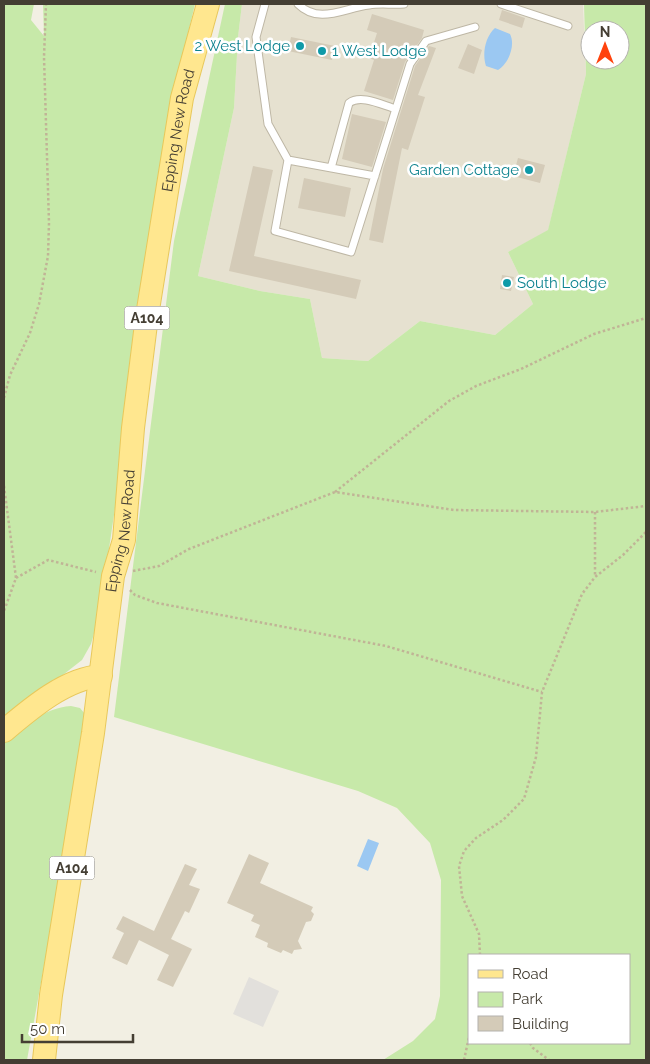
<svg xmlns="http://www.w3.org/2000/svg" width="650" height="1064" viewBox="0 0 650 1064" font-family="Raleway,sans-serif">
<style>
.residential{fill:#e6e1d0}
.green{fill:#c7e9a9;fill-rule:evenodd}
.parking{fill:#e2e0dc}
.water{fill:#9bc8f2}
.building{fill:#d4cbb8}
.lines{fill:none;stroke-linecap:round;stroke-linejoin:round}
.service-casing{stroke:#beb7a5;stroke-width:9}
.primary-casing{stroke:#e8c85b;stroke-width:24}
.path{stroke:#c0b496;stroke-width:2.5;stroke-dasharray:2.5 2.5;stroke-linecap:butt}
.service{stroke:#fff;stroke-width:7}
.primary{stroke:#ffe78f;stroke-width:22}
.culture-dot{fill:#0f9aa8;stroke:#fff;stroke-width:2}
.labels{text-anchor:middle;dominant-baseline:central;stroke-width:5;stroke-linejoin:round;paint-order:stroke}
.shield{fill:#fff;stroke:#7c7870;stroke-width:1}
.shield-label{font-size:14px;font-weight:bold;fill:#443e33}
.culture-label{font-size:15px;fill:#0d838f;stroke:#fff;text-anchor:end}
.street-label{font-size:15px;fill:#443e33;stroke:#fff}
</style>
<rect width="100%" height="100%" fill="#f2efe3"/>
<path class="residential" d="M242,4H583L586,74L548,231L508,252L533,304L495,335L420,321L368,361L322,358L310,299L260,291L198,276L234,108L238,37Z"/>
<path class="green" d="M4,4H34L31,20L44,36L43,4H195L181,63L99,616L91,644L82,660L4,721Z
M225,4H242L238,37L234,108L198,276L260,291L310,299L322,358L368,361L420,321L495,335L533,304L508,252L548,230L586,74L584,4H646V1060H383L413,1041L435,1019L440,996L441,880L430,843L397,808L358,791L114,717L174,241ZM590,30H620V60H590ZM469,955H629V1043H469Z
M71,706L80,708L85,714L87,728L27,1060H4V743C26,726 43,708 71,706Z"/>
<path class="parking" d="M249,977L279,991L263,1027L233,1014Z"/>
<path class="water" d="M495,28L510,34C516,46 508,64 498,70L486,66C482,54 485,37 495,28Z
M368,839L379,843L368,871L357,866Z"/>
<path class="building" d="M502,10L525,18L522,28L499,20Z
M372,14L424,30L422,38L405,62L393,100L364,91L374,60L369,58L377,33L367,30Z
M291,37L335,46L332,60L288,51Z
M468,44L482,50L474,74L458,68Z
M429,46L436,48L418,95L425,97L408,150L402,148L383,243L369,240L383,169L415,66Z
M352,114L386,122L372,167L342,159Z
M518,158L545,165L540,183L513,176Z
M253,166L273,170L254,256L361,280L356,299L229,271Z
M304,178L351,188L345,217L298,208Z
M502,275L514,277L511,291L500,289Z
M249,854L269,863L260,883L313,907L311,911L314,914L311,921L306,922L298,941L302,949L294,950L292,954L283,950L281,953L267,947L268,943L255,937L260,925L251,921L254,915L227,903Z
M185,864L197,869L189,885L200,889L189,913L185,911L171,939L192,949L173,987L157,980L169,955L139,940L127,965L112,958L124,933L116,929L123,916L154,931Z"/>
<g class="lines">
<defs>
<path id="service" d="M265,4L256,37L268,124L288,160L275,231L351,252L410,64L426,41L475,27
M298,4C319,25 344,8 369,5C380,3 392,5 404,4
M501,4L568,26
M288,160L375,176
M331,168L349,103C361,94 382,105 396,109"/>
<g id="primary">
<path d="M4,731C30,709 66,678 101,676"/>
<path id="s1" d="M44,1060L51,995L93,733L113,576L124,540L133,428L147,316L182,98L208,4"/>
</g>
</defs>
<use href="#service" class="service-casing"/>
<use href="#primary" class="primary-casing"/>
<path class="path" d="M4,398L10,375L30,333L39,304L48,256L49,223L44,57L46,4
M4,486L16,578L4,611
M335,492L449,401L476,386L521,369L594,334L646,318
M595,512V577
M133,571L159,566L189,549L335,492L454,510L595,512L646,506
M16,578L48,560L96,572
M130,590L135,595L157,603L386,646L542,692
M480,955L479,934L462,896L459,866L464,851L476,838L503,820L524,799L536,757L542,692L582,594L595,577L623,555L646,532
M530,1043L533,1048L549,1060
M464,1060L469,1037"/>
<use href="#service" class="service"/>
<use href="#primary" class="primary"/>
</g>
<g class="culture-dot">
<circle cx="300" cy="46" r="5"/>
<circle cx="322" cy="51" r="5"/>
<circle cx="529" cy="170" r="5"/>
<circle cx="507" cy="283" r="5"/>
</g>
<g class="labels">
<g class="shield">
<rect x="124.5" y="306.5" width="45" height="23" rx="4"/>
<rect x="49.5" y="856.5" width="45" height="23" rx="4"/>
</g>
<g class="shield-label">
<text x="147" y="318">A104</text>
<text x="72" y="868">A104</text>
</g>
<g class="culture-label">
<text x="290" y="46">2 West Lodge</text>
<text x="332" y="51" text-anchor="start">1 West Lodge</text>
<text x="519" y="170">Garden Cottage</text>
<text x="517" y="283" text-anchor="start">South Lodge</text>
</g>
<g class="street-label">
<text stroke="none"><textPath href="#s1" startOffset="940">Epping New Road</textPath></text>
<text stroke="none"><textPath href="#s1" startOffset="535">Epping New Road</textPath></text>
</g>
</g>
<rect width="650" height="1064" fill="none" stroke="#443e33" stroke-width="10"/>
<rect x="468" y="954" width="162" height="90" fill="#ffffff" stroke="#b4b2ad"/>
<rect x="478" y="970" width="25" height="8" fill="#ffe78f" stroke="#b4b2ad"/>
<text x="512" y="979" font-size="15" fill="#443e33">Road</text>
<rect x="478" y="992" width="25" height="15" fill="#c7e9a9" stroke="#b4b2ad"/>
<text x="512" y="1004" font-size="15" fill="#443e33">Park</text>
<rect x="478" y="1016" width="25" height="15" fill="#d4cbb8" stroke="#b4b2ad"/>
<text x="512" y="1029" font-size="15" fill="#443e33">Building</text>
<g transform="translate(605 45)"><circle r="24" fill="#ffffff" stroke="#b4b2ad"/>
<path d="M0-4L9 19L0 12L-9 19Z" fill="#ff430d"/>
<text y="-8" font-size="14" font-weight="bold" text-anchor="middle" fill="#443e33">N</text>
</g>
<path d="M22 1034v8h111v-8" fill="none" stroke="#443e33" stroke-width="2.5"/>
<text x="30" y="1034" font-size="15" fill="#443e33" stroke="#ffffff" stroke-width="4" paint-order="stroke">50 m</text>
</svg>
